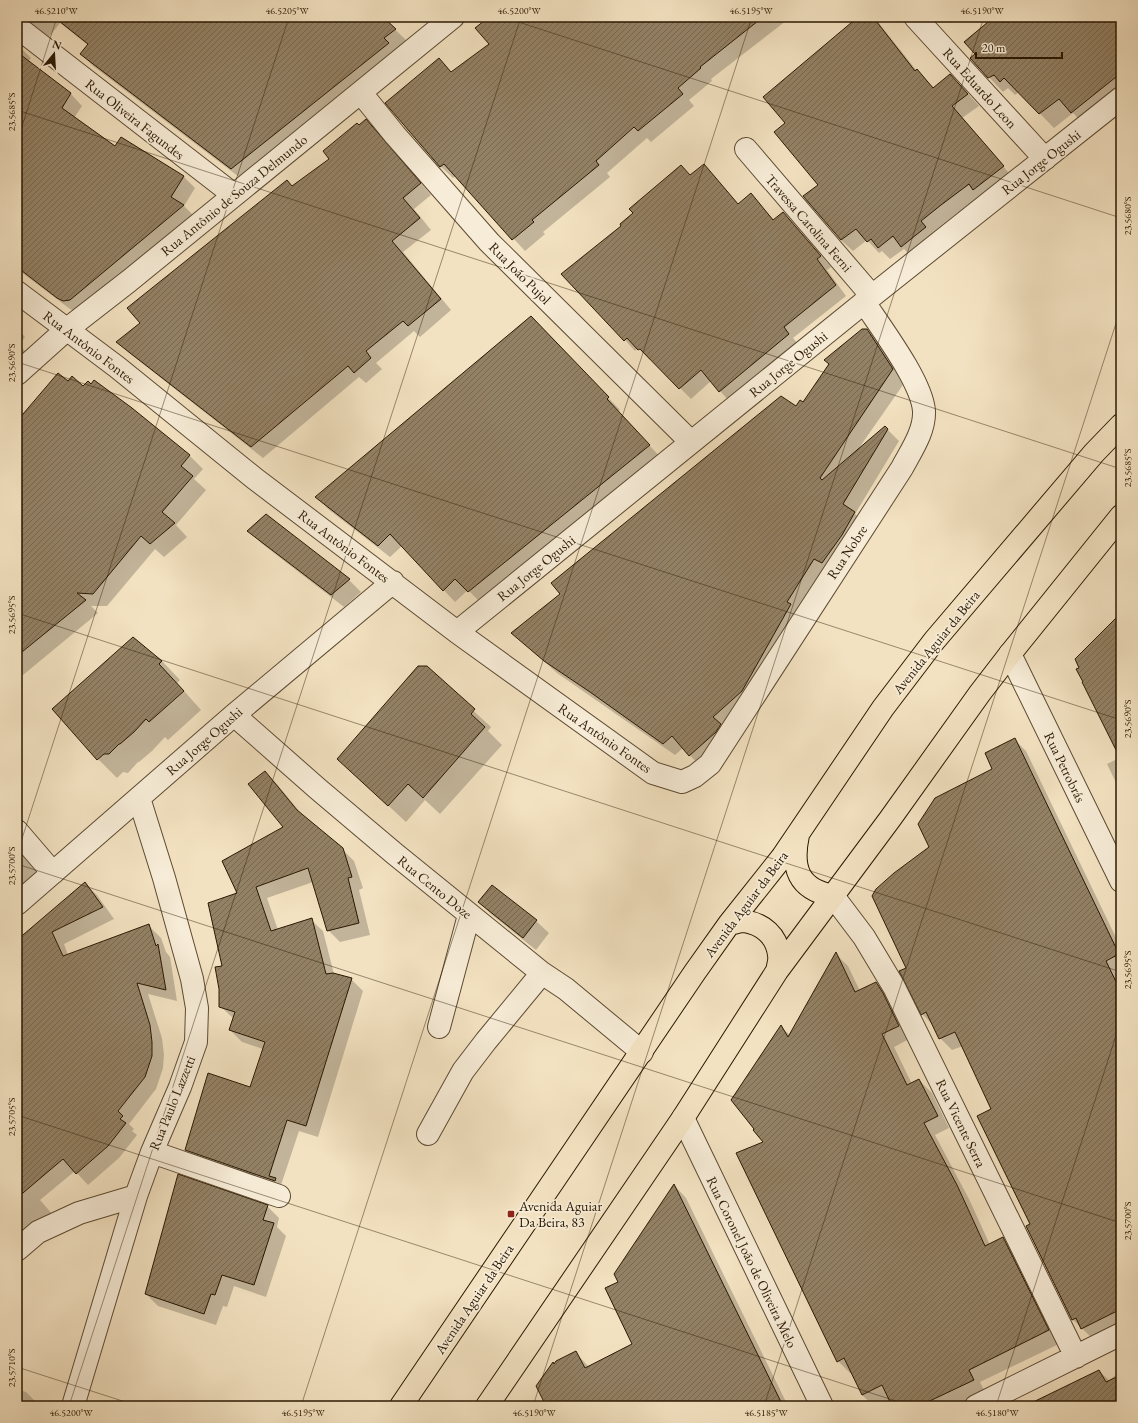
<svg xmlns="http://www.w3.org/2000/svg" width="1138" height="1423" viewBox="0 0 1138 1423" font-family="'EB Garamond',serif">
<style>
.shadow{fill:#0003}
.building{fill:url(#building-hatch);stroke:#2a1802}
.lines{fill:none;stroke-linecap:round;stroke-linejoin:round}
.minor-casing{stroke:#5c4a32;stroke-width:24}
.major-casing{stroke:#2a1802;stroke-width:24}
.minor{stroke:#f7ecd7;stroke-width:22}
.major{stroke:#f3e2c1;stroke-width:22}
.ticks{fill:none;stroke:#2a1802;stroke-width:1;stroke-opacity:0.45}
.poi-dot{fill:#8f2418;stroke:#f7ecd7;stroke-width:1.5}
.labels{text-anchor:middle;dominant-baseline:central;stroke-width:3.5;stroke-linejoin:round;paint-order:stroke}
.street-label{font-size:14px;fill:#2a1802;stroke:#f7ecd7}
.poi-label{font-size:14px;fill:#2a1802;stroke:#f7ecd7;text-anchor:start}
.neatline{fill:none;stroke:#2a1802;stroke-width:1.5}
.ticks-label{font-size:10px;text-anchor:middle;fill:#2a1802}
</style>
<defs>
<pattern id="building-hatch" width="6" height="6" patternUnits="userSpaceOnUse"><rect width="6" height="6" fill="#938165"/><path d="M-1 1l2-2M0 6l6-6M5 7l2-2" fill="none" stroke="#786951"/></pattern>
</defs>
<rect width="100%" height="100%" fill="#f3e2c1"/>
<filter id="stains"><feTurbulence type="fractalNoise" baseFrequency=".005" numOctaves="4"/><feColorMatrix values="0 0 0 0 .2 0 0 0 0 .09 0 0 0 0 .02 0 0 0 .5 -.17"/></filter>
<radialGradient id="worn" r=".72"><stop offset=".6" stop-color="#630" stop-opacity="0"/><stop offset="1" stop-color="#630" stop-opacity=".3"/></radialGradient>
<path class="shadow" d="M17,17H382L407,41L243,180L93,66L81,54L89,46L60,23L49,37L37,28Z
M490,17H791L711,79L712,81L689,100L694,106L651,142L647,138L607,173L610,177L543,232L545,234L525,251L456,176L453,178L441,167L386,103L439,59L452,73L490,44Z
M860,17H874L917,71L934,88L950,75L962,87L979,106L962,118L1014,179L986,201L980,196L953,216L932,233L936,239L913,258L904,249L890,259L882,251L879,253L867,240L853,251L841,240L819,185L787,123Z
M996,17H1121V98L1086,126L1073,113L1054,128L1019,92L1015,95L1008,88L1003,92L971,58L977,54Z
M17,44L31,58L28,62L71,94L82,106L74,118L115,147L121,138L184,177L195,188L184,206L195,217L75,312L70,309L17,269Z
M366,120L377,131L431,195L414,209L431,230L403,252L451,310L420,337L414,331L376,363L382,369L366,383L359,377L263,458L129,353L118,342L141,323L293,187L331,159L359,126Z
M681,166L691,176L704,166L739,205L751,195L774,220L783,213L831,267L827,270L846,296L793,338L799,345L730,402L711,381L691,399L651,359L650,360L638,348L635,351L625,340L622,226Z
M17,328L25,337L19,345L31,357L17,369Z
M543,329L620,410L618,411L661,458L481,603L468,590L455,602L402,546L390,557L328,509L317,497Z
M867,330L879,342L905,382L859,448L887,429L899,441L855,514L866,524L701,767L683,748L675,755L557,673L513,633L796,407L803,404Z
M68,382L83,387L131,409L190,456L203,469L194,479L206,490L176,525L187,537L164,557L155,549L107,606H91L98,613L17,680V423Z
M266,516L349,580L361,592L344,607L261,543L249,531Z
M1121,614V793L1107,764L1121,757L1080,668Z
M133,638L162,661L180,680L177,683L201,710L168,740L165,737L152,751L139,762H138L128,773L123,772L117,778L98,759L53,709Z
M426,667L491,727L488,731L502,745L440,814L425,800L406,822L338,759Z
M1014,739L1026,751L1121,948V971L1117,973L1121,981V1326L1094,1340L1072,1319L1031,1225L992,1110L963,1046L952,1050L940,1038L934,1026L922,1014L907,968L931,847L994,770Z
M265,773L277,784L304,817L342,849L354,861L363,888L359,890L370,935L340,942L328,930L313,882L267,898L278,930L311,920L323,931L334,974L351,979L363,991L318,1137L299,1131L281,1185L287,1190L198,1162L186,1150L251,1088L263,1049L242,1042L230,1030L234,1019L220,1006L223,967L238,894L284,827Z
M17,844L20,848L23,856L38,874L17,893Z
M85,884L97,895L114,919L64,944L68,955L149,926L161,938L166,952L170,957L177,1001L148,994L162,1038L164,1055L163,1068L156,1089L129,1124L134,1129L132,1131L137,1135L119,1158L88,1185L75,1171L40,1200L53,1215L17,1245V942Z
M479,902L536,921L549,933L536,950L492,915Z
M836,954L848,966L860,991L876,983L888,995L911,1038L894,1047L912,1084L919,1080L932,1093L949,1128L935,1135L969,1199L990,1245L1003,1239L1015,1251L1061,1343L980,1382L985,1392L957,1406H893L890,1400L877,1406H874L862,1395L852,1373H850L838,1361L765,1142L781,1027L790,1035Z
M675,1186L686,1198L788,1406H547L555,1365L576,1353L589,1367L633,1345L619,1282Z
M267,1206L279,1218L277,1227L286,1236L266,1297L234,1286L227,1307L223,1306L216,1325L158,1306L146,1294Z
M1099,1371L1109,1380L1121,1371V1406H1028Z
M17,1389L26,1392L38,1404L37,1406H17Z"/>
<path class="building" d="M54,17H383L396,29L384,38L389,43L231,169L80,54L88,44Z
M489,17H763L700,67L701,68L678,88L683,94L638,131L634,127L596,161L599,165L532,220L534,222L512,240L444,164L440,167L385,103L439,58L451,72L489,44L475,28Z
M858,17H873L915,71L917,69L933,88L950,74L968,94L952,106L1004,166L973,190L969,184L941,205L921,221L926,227L901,247L893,236L878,248L871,239L867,242L856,229L841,240L803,196L818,185L774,132L785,123L763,97Z
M994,17H1121V73L1071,113L1059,99L1039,114L1004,78L1000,82L994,75L988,78L970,58L975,54L964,42Z
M17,52L71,93L62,108L115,146L121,137L184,176L171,197L184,205L70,300L63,301L57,298L17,267Z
M366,119L421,183L403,198L420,218L392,241L441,299L408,326L403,321L366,351L371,358L354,373L348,366L251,447L116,342L140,323L127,308L287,180L292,186L329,159L323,151L357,123L359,125Z
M704,164L738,204L751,193L773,220L783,212L821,256L817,259L836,285L784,327L789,334L719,392L701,370L679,389L640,349L638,350L627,338L624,341L561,274L621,226L620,224L633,213L629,209L681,165L690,175Z
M531,316L609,397L607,399L650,445L468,592L455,579L443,591L390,534L378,546L315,497Z
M862,329H867L893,369L820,478L822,480L885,426L888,429L843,504L855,512L842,535L822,563L814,559L787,602L791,604L742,691L713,717L721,724L716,732L689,756L672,736L663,744L590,692L544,661L511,633L560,594L551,583L781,396L796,406L800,400L803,402L829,364L824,360Z
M58,373L68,381L72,376L83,386L88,381L91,384L94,380L132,408L190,455L181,466L193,476L162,512L175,523L150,544L141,536L93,594L77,593L86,600L17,656V421Z
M266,514L350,579L331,595L247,531Z
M1121,613V760L1082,682H1083L1076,669L1079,668L1075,659Z
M133,637L162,661L159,664L184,691L149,722L146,719L134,732L120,744H119L109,754H104L97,760L52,709Z
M418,666H427L475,709L471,714L485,727L423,798L408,784L388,806L337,759Z
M1015,738L1119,954L1106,961L1121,992V1309L1081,1329L1076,1318L1072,1320L1026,1226L1030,1224L977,1116L991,1109L955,1032L939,1039L926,1012L921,1015L899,971L906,968L872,896L876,889L894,873L929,847L918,824L935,798L992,769L985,753Z
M265,771L297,810L343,848L352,877L348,878L359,923L327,931L308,868L256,887L271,931L312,918L326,974L333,973L352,978L306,1126L287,1120L269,1176L276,1178L275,1181L185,1150L208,1073L250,1087L265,1042L229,1030L235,1012L219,1007V989L215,967L222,966L208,903L237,893L222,861L283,827L248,784Z
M85,882L103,907L52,932L63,956L149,924L156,946L158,944L166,990L137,983L150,1025L152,1042V1056L145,1077L118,1111L123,1116L120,1119L126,1123L108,1146L76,1174L63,1159L17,1198V940Z
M492,885L537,920L523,938L478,902Z
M836,952L855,992L876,982L883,993L899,1026L882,1034L907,1085L919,1079L938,1116L924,1123L957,1185L985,1246L1003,1237L1049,1330L969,1370L974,1380L919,1406H892L882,1385L862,1395L844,1358L837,1362L736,1153L763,1142L753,1130L754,1129L731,1100L781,1025L788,1037Z
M178,1174L268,1205L263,1220L274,1223L254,1285L222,1275L215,1295L211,1294L204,1314L145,1294Z
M674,1184L783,1406H546L536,1386L553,1362L554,1364L556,1361L576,1351L585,1368L632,1344L605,1288L618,1282L614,1274Z
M1099,1370L1106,1382L1121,1375V1406H1025Z"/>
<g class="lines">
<defs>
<path id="minor" d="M915,17L1045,159
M17,27L234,195
M361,93L395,135L489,242L691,442
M746,149L872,296
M17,292L117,367L254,478L457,632L653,773L682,782L695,776L710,764L902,468C911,451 925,431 924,411C922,382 881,328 864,302
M17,374L66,330L129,281L453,17
M457,632L872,296L1121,98
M1010,654L1121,881
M234,715L318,789L395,854L542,973L566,989L642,1052
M17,831L53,873
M833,896L864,937L894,987L1076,1357
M17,904L234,715L393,582
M439,1027L469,915
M683,1118L822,1406
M428,1134L463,1071L486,1041L542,973
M152,1152L279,1196
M17,1250L38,1232L79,1213L136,1196
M73,1406L136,1196L152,1152L180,1087L196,1042L197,1008L192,979L164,878L139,798
M976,1406L1121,1334"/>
<path id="major" d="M798,835C791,868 798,889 833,896
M729,924C734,923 740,921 744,921C763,924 777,936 779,955C780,960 778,966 777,971
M401,1406L695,972L729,924L783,856L883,708L934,641L1094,453L1121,425
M487,1406L683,1118L777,971L890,819L980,693L1010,654L1121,516"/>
</defs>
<use href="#minor" class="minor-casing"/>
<use href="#major" class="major-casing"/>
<use href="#minor" class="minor"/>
<use href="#major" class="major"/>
</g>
<path class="ticks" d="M503,17L1121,218M17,110L1121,469M17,142L57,17M17,362L1121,720M17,613L1121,972M17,854L289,17M17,864L1121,1223M17,1115L911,1406M17,1367L138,1406M69,1406L521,17M301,1406L752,17M533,1406L984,17M764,1406L1121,308M996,1406L1121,1020"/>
<rect class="poi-dot" x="507" y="1210" width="8" height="8" rx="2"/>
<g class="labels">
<g class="street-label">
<text transform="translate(980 88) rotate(48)">Rua Eduardo Leon</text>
<text transform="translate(135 119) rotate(38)">Rua Oliveira Fagundes</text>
<text transform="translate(1041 162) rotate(-38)">Rua Jorge Ogushi</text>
<text transform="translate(234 195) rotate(-39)">Rua Antônio de Souza Delmundo</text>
<text transform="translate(809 223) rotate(49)">Travessa Carolina Ferni</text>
<text transform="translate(520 273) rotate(45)">Rua João Pujol</text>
<text transform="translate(89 347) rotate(37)">Rua Antônio Fontes</text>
<text transform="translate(788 364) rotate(-39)">Rua Jorge Ogushi</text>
<text transform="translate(344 546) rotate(37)">Rua Antônio Fontes</text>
<text transform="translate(847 552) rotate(-57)">Rua Nobre</text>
<text transform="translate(536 568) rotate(-39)">Rua Jorge Ogushi</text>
<text transform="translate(936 642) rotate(-51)">Avenida Aguiar da Beira</text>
<text transform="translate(605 738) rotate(35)">Rua Antônio Fontes</text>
<text transform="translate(204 741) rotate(-41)">Rua Jorge Ogushi</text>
<text transform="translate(1065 767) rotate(64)">Rua Petrobrás</text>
<text transform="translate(435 887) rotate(39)">Rua Cento Doze</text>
<text transform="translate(746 904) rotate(-53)">Avenida Aguiar da Beira</text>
<text transform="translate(172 1103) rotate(-68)">Rua Paulo Lazzetti</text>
<text transform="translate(961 1123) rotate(64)">Rua Vicente Serra</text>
<text transform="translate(752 1262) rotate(64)">Rua Coronel João de Oliveira Melo</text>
<text transform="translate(474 1299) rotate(-56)">Avenida Aguiar da Beira</text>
</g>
<g class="poi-label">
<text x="519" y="1206">Avenida Aguiar<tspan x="519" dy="16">Da Beira, 83</tspan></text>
</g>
</g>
<rect width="1138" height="1423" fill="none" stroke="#f3e2c1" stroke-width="44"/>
<g transform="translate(54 54) rotate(18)" stroke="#f7ecd7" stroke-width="3" paint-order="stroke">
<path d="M0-3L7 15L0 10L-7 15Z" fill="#2a1802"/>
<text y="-6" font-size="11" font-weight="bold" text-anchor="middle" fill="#2a1802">N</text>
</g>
<path d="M976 52v6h86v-6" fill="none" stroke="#2a1802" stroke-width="2"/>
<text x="982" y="52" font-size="12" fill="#2a1802" stroke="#f7ecd7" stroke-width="3" paint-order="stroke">20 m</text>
<rect x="22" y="22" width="1094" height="1379" class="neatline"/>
<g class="ticks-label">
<text x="56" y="14">46.5210°W</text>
<text x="287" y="14">46.5205°W</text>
<text x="519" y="14">46.5200°W</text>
<text x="751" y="14">46.5195°W</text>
<text x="982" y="14">46.5190°W</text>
<text transform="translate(11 112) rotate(-90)" y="4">23.5685°S</text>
<text transform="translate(1127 216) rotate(-90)" y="4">23.5680°S</text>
<text transform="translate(11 363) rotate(-90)" y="4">23.5690°S</text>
<text transform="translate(1127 468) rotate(-90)" y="4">23.5685°S</text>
<text transform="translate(11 615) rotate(-90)" y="4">23.5695°S</text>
<text transform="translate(1127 719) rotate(-90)" y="4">23.5690°S</text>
<text transform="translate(11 866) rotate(-90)" y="4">23.5700°S</text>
<text transform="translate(1127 970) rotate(-90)" y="4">23.5695°S</text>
<text transform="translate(11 1117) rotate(-90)" y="4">23.5705°S</text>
<text transform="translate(1127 1221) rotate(-90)" y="4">23.5700°S</text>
<text transform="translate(11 1368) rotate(-90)" y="4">23.5710°S</text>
<text x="71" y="1416">46.5200°W</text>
<text x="303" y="1416">46.5195°W</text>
<text x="534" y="1416">46.5190°W</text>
<text x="766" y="1416">46.5185°W</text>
<text x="997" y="1416">46.5180°W</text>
</g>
<rect width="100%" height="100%" filter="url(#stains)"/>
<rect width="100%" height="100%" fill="url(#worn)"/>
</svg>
